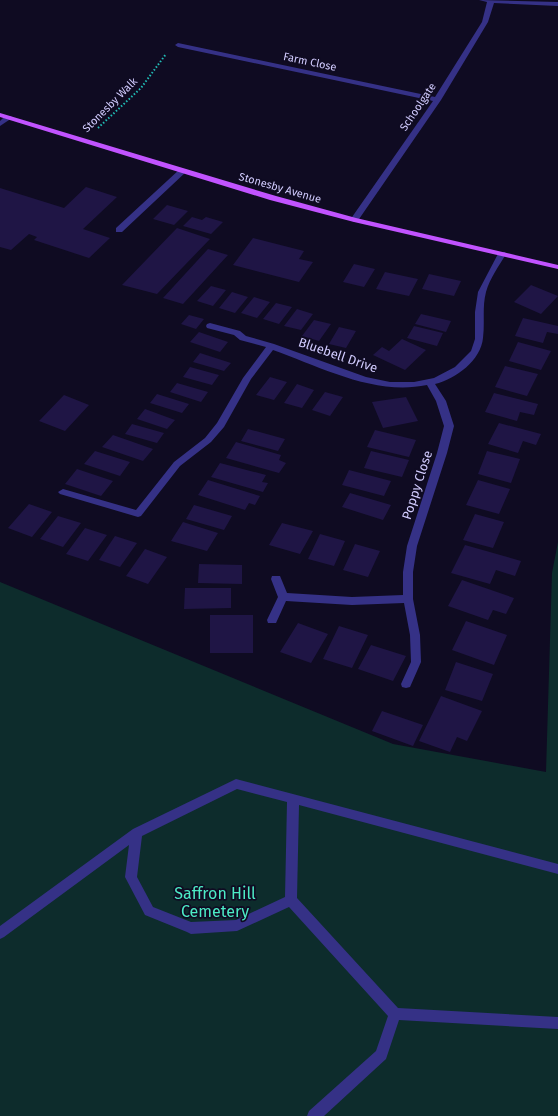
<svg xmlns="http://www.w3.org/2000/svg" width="558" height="1116" viewBox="0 0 558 1116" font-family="'Fira Sans',sans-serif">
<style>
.green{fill:#0d2c2c}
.building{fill:#1f1545}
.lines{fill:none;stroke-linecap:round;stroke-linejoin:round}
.path{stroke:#21bdb6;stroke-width:2;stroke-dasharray:1.5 2;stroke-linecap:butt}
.minor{fill:#353186;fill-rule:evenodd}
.major{fill:#c153ff;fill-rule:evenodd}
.labels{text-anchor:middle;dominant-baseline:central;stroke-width:3.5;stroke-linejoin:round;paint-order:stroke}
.far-street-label{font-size:11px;fill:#d2ccff;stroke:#0f0b22}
.street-label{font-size:13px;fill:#d2ccff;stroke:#0f0b22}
.near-park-label{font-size:16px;fill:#4cebc5;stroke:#0f0b22}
</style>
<rect width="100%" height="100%" fill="#0f0b22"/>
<path class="green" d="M558,542V1116H0V582L393,744L546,772L552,573Z"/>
<path class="building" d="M86,187L117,197L83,229L110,238L89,258L34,240L37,237L29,234L11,250L0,247V188L64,208Z
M167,205L188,211L174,225L153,219Z
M192,217L202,220L206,217L223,222L211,234L183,226Z
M177,228L210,239L157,294L122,285Z
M253,238L304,251L299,259L313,262L299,282L233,265Z
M208,249L228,255L183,304L163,298Z
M354,264L375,269L364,287L343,282Z
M385,272L418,279L409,296L376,289Z
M429,274L461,281L454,296L422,289Z
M531,285L558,296L541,314L514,302Z
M211,286L226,290L213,306L197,301Z
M232,292L248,297L235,313L219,308Z
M254,297L270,302L257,318L241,313Z
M276,303L292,307L279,324L263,319Z
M297,309L313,314L301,330L284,326Z
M421,314L451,321L446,332L415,324Z
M189,315L204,319L196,329L181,324Z
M523,318L558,326V334L547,332L543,343L515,336Z
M314,320L331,324L319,341L302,336Z
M414,326L443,333L437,346L407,338Z
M339,327L356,331L346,348L329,344Z
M199,332L228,342L220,352L190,342Z
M402,339L426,350L405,370L373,355L382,347L389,351Z
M518,342L551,351L541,370L509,361Z
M200,353L231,363L224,371L193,362Z
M505,366L538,374L527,396L495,387Z
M190,367L219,375L212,385L183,377Z
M270,377L287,382L274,400L256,395Z
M177,383L208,392L201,402L170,392Z
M297,384L314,390L302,408L284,403Z
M325,392L343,397L330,416L312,410Z
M494,393L538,404L534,415L520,412L517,421L485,412Z
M157,394L189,404L182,413L150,403Z
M64,395L89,405L65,431L39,421Z
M406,397L418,421L383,428L372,402Z
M145,409L175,420L167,429L137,419Z
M499,423L541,434L536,445L523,441L518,453L488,444Z
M132,424L164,433L157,443L125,434Z
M248,429L285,439L278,451L241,441Z
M375,430L416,440L409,457L367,447Z
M113,435L153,449L143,461L102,447Z
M236,442L281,455L279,460L286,463L279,473L226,458Z
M95,451L130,462L120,476L84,464Z
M371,451L409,460L402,477L364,468Z
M487,451L520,459L511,483L478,474Z
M220,463L266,475L262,482L268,483L263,492L211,477Z
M77,469L113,481L101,496L65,484Z
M349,470L391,481L384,496L342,485Z
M208,480L260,496L255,505L249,503L245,510L198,495Z
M478,480L510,489L499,514L466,505Z
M350,493L391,505L383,520L342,507Z
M29,504L52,512L32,537L8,528Z
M194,505L232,516L224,530L186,519Z
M475,514L504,522L493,548L463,540Z
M58,516L81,523L63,547L40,539Z
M183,522L218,533L207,551L171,541Z
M282,523L313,531L300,554L269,545Z
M85,528L107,535L88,561L66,554Z
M320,534L345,541L334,566L308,559Z
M115,536L137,543L120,567L99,560Z
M355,544L380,551L368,577L343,570Z
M465,545L521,561L515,576L496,570L490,584L451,573Z
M145,549L167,557L148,584L126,576Z
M199,564L242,565V584L198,583Z
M462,580L514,598L506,614L493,610L488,620L448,606Z
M185,588H231V608L184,609Z
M210,615H253V653H210Z
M466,621L507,635L494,665L452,650Z
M298,623L328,634L311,663L280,652Z
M339,626L368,635L352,668L323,659Z
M371,645L406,656L393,681L358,669Z
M456,662L493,674L482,701L445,690Z
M441,696L482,711L467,741L457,737L450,752L419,741Z
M382,711L423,725L413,746L372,731Z"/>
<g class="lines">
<path class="path" d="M98,128L141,88L166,54"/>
<path class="minor" d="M479,0L558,2V6L494,3L488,22L441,100L357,222H354L350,220L433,101L178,47L175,45L178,43L435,97L482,22L487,2Z
M5,116H11L12,118L0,126V121Z
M180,169H186L187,171L122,232H116V228Z
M499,252H505L506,254C499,266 490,278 486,292C482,307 485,322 483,338C481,360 456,379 435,384L446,401L454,426L447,453L417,546L413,572V599L420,635L421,662L410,687L406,688L402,687L401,684L411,662L410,635L404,603L352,605L286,601L276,623H268L267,620L278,597L271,579L272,576H280L287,593L352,597L403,595V572L407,546L437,453L444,426L436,401L427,385C374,396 321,367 273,350L251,379L224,427L211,442L180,466L141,516L138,517L60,494L58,492L63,489L136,510L174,462L205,438L217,423L243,378L266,347L240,340L234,335L207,328L206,326L207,324L210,323L240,331L246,336L274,344L366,377L390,382H414L434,378L455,367L471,351L475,339V312L478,292Z
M236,779L558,864V874L299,805L297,898L398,1008L558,1017V1029L399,1020L386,1059L324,1116H307L309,1111L376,1051L388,1016L289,907L237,931L191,934L187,932L145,915L125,877L129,845L4,937L0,939V926L133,829ZM237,789L287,802L285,897L236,920L191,922L153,907L137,877L142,836Z"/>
<path class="major" d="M0,113L276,196L356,218L558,265V269L354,222L270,200L0,117Z"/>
</g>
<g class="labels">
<g class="far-street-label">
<text transform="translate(310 62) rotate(12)">Farm Close</text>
<text transform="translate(110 105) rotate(-45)">Stonesby Walk</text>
<text transform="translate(418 107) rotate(-56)">Schoolgate</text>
<text transform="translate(280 188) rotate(16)">Stonesby Avenue</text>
</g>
<g class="street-label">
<text transform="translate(338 355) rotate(19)">Bluebell Drive</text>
<text transform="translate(417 485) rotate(-72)">Poppy Close</text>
</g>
<g class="near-park-label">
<text x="215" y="893">Saffron Hill<tspan x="215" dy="18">Cemetery</tspan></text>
</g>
</g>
</svg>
